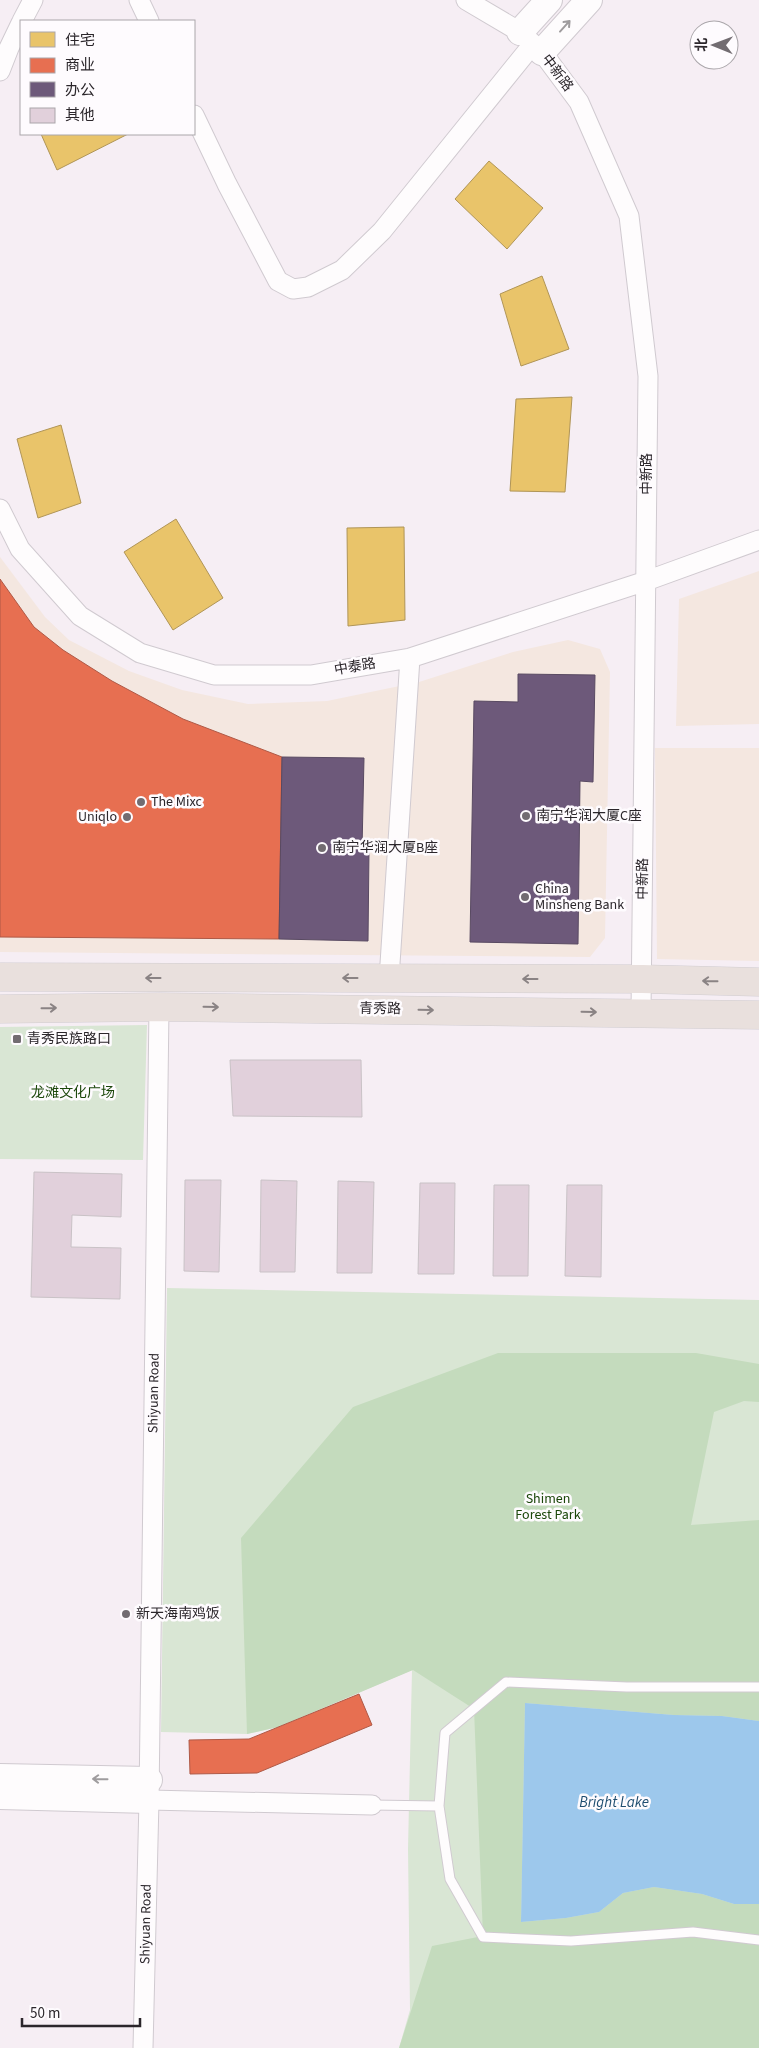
<svg xmlns="http://www.w3.org/2000/svg" width="759" height="2048" viewBox="0 0 759 2048" font-family="'Source Sans 3','Noto Sans SC',sans-serif">
<style>
.commercial{fill:#f4e7e0}
.green{fill:#d9e6d4}
.forest{fill:#c4dbbd}
.water{fill:#9dc8ec}
.homes{fill:#e9c46a;stroke:#b09557}
.shops{fill:#e76f51;stroke:#af5946}
.offices{fill:#6d597a;stroke:#594a62}
.building{fill:#e1d0db;stroke:#c9c2c6}
.lines{fill:none;stroke-linecap:round;stroke-linejoin:round}
.lane-casing{stroke:#d0cad0;stroke-width:11}
.street-casing{stroke:#d0cad0;stroke-width:21}
.secondary-casing{stroke:#d0cad0;stroke-width:28}
.primary-casing{stroke:#d1cdd1;stroke-width:29}
.lane{stroke:#fefcfd;stroke-width:9}
.street{stroke:#fefcfd;stroke-width:19}
.secondary{stroke:#fefcfd;stroke-width:26}
.primary{stroke:#e9e0dd;stroke-width:28}
.oneway{stroke:#9f9c9e}
.oneway2{stroke:#8a8384}
.poi-dot{fill:#726c71;stroke:#fefbfe;stroke-width:2}
.labels{text-anchor:middle;dominant-baseline:central;stroke-width:5;stroke-linejoin:round;paint-order:stroke}
.street-label{font-size:14px;fill:#2b262b;stroke:#fefbfe}
.poi-label{font-size:14px;fill:#2b262b;stroke:#fefbfe;text-anchor:start}
.park-label{font-size:14px;fill:#1a4609;stroke:#fefbfe}
.water-label{font-size:15px;font-style:italic;fill:#1f4e70;stroke:#fefbfe}
</style>
<rect width="100%" height="100%" fill="#f6eef4"/>
<path class="commercial" d="M0,557L45,617L69,640L129,671L182,690L248,704L327,701L419,682L513,652L568,640L600,649L610,672L605,938L590,957L0,952Z
M759,571V724L676,726L679,599Z
M655,748H759V961L657,959Z"/>
<path class="green" d="M147,1025L143,1160L0,1159V1027Z
M167,1288L759,1300V2048H399L410,2010L408,1849L412,1670L278,1727L247,1734L161,1732Z"/>
<path class="forest" d="M498,1353H696L759,1364V1402L744,1401L714,1412L691,1525L759,1520V1721L722,1716L674,1715L525,1703L521,1922L566,1918L599,1912L623,1893L654,1887L702,1894L734,1904H759V2048H399L432,1946L483,1936L474,1709L413,1670L278,1727L247,1734L241,1538L353,1407Z"/>
<path class="water" d="M525,1703L674,1715L722,1716L759,1721V1904H734L702,1894L654,1887L623,1893L599,1912L566,1918L521,1922Z"/>
<path class="homes" d="M41,134H128L57,170Z
M489,161L543,208L507,249L455,199Z
M542,276L569,349L521,366L500,294Z
M572,397L565,492L510,491L516,399Z
M61,425L81,503L38,518L17,439Z
M176,519L223,598L173,630L124,552Z
M404,527L405,620L348,626L347,528Z"/>
<path class="shops" d="M0,579L34,627L63,650L112,681L183,719L282,757L279,939L0,937Z
M359,1694L372,1725L257,1773L190,1774L189,1740L249,1739Z"/>
<path class="offices" d="M518,674L595,675L593,782L580,781L578,944L470,942L474,701L518,702Z
M282,757L364,758L362,849H369L368,941L279,939Z"/>
<path class="building" d="M230,1060H361L362,1117L233,1116Z
M34,1172L122,1174L121,1217L72,1215L71,1247L121,1248L120,1299L31,1297Z
M185,1180H221L219,1272L184,1271Z
M261,1180L297,1181L295,1272H260Z
M338,1181L374,1182L372,1273H337Z
M420,1183H455L454,1274H418Z
M494,1185H529L528,1276H493Z
M567,1185H602L601,1277L565,1276Z"/>
<g class="lines">
<defs>
<path id="lane" d="M759,1687H627L506,1682L445,1733L439,1806L450,1879L483,1937L571,1941L693,1932L759,1940
M372,1805L439,1806"/>
<path id="street" d="M139,0L149,21
M466,0L520,32L542,52L579,102L629,216L648,376L641,1012
M22,21L33,0
M0,71L9,48L21,23
M194,115L227,184L278,281L293,289L308,287L342,270L382,231L533,44
M0,509L20,549L80,616L140,653L214,675H311L410,658L646,581L759,540
M389,979L410,658
M149,1800L372,1805
M143,2048L149,1800L159,1007"/>
<path id="secondary" d="M520,32L549,0
M542,52L589,0
M0,1777L149,1780
M0,1796L149,1800"/>
<path id="primary" d="M0,977L642,979L759,982
M0,1009L159,1007L759,1015"/>
</defs>
<use href="#lane" class="lane-casing"/>
<use href="#street" class="street-casing"/>
<use href="#secondary" class="secondary-casing"/>
<use href="#primary" class="primary-casing"/>
<use href="#lane" class="lane"/>
<use href="#street" class="street"/>
<use href="#secondary" class="secondary"/>
<use href="#primary" class="primary"/>
</g>
<defs><path id="oneway-shaft" d="M-6 0H5M1.5-3L5.5 0L1.5 3" fill="none" stroke-width="1.6" stroke-linecap="round" stroke-linejoin="round" transform="scale(1.25)"/></defs>
<g class="oneway">
<use href="#oneway-shaft" transform="translate(565 26) rotate(-48)"/>
<use href="#oneway-shaft" transform="translate(100 1779) rotate(-179)"/>
</g>
<g class="oneway2">
<use href="#oneway-shaft" transform="translate(153 978) rotate(-180)"/>
<use href="#oneway-shaft" transform="translate(350 978) rotate(-180)"/>
<use href="#oneway-shaft" transform="translate(530 979) rotate(-180)"/>
<use href="#oneway-shaft" transform="translate(710 981) rotate(-179)"/>
<use href="#oneway-shaft" transform="translate(211 1007) rotate(1)"/>
<use href="#oneway-shaft" transform="translate(49 1008) rotate(-1)"/>
<use href="#oneway-shaft" transform="translate(426 1010) rotate(1)"/>
<use href="#oneway-shaft" transform="translate(589 1012) rotate(1)"/>
</g>
<g class="poi-dot">
<circle cx="141" cy="802" r="5"/>
<circle cx="526" cy="816" r="5"/>
<circle cx="127" cy="817" r="5"/>
<circle cx="322" cy="848" r="5"/>
<circle cx="525" cy="897" r="5"/>
<rect x="12" y="1034" width="10" height="10" rx="2.5"/>
<circle cx="126" cy="1614" r="5"/>
</g>
<g class="labels">
<g class="street-label">
<text transform="translate(557 73) rotate(53)">中新路</text>
<text transform="translate(647 474) rotate(-90)">中新路</text>
<text transform="translate(355 667) rotate(-10)">中泰路</text>
<text transform="translate(643 879) rotate(-89)">中新路</text>
<text transform="translate(380 1009) rotate(1)">青秀路</text>
<text transform="translate(154 1393) rotate(-89)">Shiyuan Road</text>
<text transform="translate(146 1924) rotate(-89)">Shiyuan Road</text>
</g>
<g class="poi-label">
<text x="151" y="802">The Mixc</text>
<text x="536" y="816">南宁华润大厦C座</text>
<text x="117" y="817" text-anchor="end">Uniqlo</text>
<text x="332" y="848">南宁华润大厦B座</text>
<text x="535" y="889">China<tspan x="535" dy="16">Minsheng Bank</tspan></text>
<text x="27" y="1039">青秀民族路口</text>
<text x="136" y="1614">新天海南鸡饭</text>
</g>
<g class="park-label">
<text x="73" y="1093">龙滩文化广场</text>
<text x="548" y="1499">Shimen<tspan x="548" dy="16">Forest Park</tspan></text>
</g>
<g class="water-label">
<text x="614" y="1802">Bright Lake</text>
</g>
</g>
<rect x="20" y="20" width="175" height="115" fill="#fefbfe" stroke="#aaa6aa"/>
<rect x="30" y="32" width="25" height="15" fill="#e9c46a" stroke="#aaa6aa"/>
<text x="65" y="45" font-size="15" fill="#2b262b">住宅</text>
<rect x="30" y="58" width="25" height="15" fill="#e76f51" stroke="#aaa6aa"/>
<text x="65" y="70" font-size="15" fill="#2b262b">商业</text>
<rect x="30" y="82" width="25" height="15" fill="#6d597a" stroke="#aaa6aa"/>
<text x="65" y="95" font-size="15" fill="#2b262b">办公</text>
<rect x="30" y="108" width="25" height="15" fill="#e1d0db" stroke="#aaa6aa"/>
<text x="65" y="120" font-size="15" fill="#2b262b">其他</text>
<g transform="translate(714 45) rotate(271)"><circle r="24" fill="#fefbfe" stroke="#aaa6aa"/>
<path d="M0-4L9 19L0 12L-9 19Z" fill="#726c71"/>
<text y="-8" font-size="14" font-weight="bold" text-anchor="middle" fill="#2b262b">北</text>
</g>
<path d="M22 2018v8h118v-8" fill="none" stroke="#2b262b" stroke-width="2.5"/>
<text x="30" y="2018" font-size="15" fill="#2b262b" stroke="#fefbfe" stroke-width="4" paint-order="stroke">50 m</text>
</svg>
